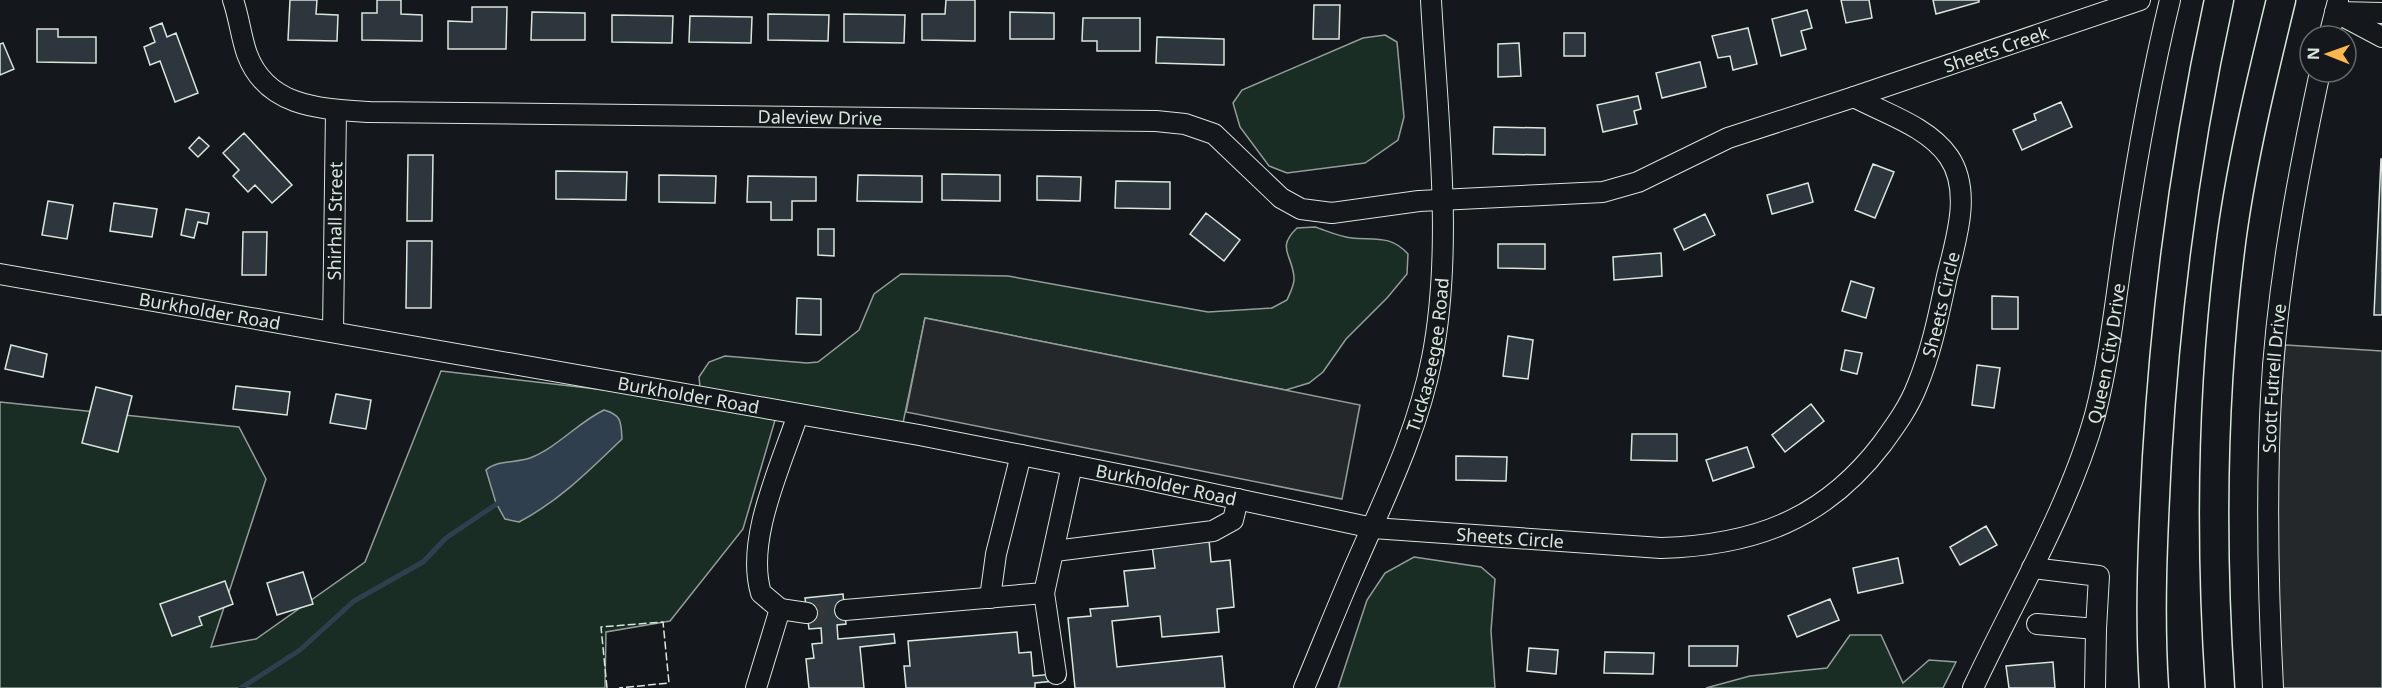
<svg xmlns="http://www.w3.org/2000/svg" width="2382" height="688" viewBox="0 0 2382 688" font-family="'Noto Sans',sans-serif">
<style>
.green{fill:#1a2d24;stroke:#939e99;stroke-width:1.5}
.parking{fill:#24282b;stroke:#939e99;stroke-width:1.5}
.water{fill:#2f3f4d;stroke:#939e99;stroke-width:1.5}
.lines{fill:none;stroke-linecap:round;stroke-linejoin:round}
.stream{stroke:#2f3f4d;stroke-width:5}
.building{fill:#2c363c;stroke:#d8e6dc;stroke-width:1.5}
.minor-tunnel{stroke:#313739;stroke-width:20;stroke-dasharray:20 10;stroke-linecap:butt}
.minor-casing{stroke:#d8e6dc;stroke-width:22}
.highway-casing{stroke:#d8e6dc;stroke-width:31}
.minor{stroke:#14181c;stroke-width:20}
.highway{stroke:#14181c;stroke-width:28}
.fence{stroke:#d8e6dc;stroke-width:1.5;stroke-dasharray:8 3;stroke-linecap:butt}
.labels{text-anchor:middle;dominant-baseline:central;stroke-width:4.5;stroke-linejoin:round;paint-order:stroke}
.street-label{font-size:18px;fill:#d8e6dc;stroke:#14181c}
</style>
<rect width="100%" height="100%" fill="#14181c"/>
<path class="green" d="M1385,35L1397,42L1404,117L1398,140L1365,163L1287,173L1269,166L1240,127L1233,103L1242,90L1363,38Z
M1315,227C1327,231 1340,237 1352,238C1375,240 1391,235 1408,254L1407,274L1387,298L1346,339L1323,372L1309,383L1286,390L925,318L903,423L700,387L699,377L709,362L725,356L807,363L818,362L859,330L874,294L901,274L1008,276L1208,312L1272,308L1287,300C1290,293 1295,284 1294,277C1292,254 1276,248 1297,228Z
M441,371L778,410L743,529L670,621L606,632L605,688H0V402L239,427L266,479L211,647L256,639L365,562Z
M1414,557L1481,567L1495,579L1491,631L1495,688H1338L1367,600L1385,573Z
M1850,635H1881L1903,683L1929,660L1956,662L1943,688H1706L1750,676L1827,668Z"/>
<path class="parking" d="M925,318L1360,405L1342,499L906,412Z
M2285,345L2382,351V688H2280L2276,467Z"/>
<path class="water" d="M604,410C622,415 621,422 622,439C590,470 559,501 519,522L505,519L496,503L486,470C497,460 516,463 530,458C558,447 577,423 604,410Z"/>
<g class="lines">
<path class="stream" d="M241,688L300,650L354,601L423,562L446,538L501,501"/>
</g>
<path class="building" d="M290,0H317L316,14L338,15L337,41L288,40Z
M377,0H401V14L422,15V41L362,40V13H377Z
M946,0H975V41L922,40V14H945Z
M1841,0H1869L1872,18L1846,23Z
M1933,0H1979V2L1936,14Z
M1314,5H1340L1339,39H1313Z
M472,7H507L506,49H448V21L472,22Z
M1807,10L1812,28L1801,31L1806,49L1781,56L1772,19Z
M532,12L585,13V40H531Z
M1010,12L1054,13V39H1010Z
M768,14L829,15L828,41L768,40Z
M844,14L905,15L904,43L844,42Z
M612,15L673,16L672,43L612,42Z
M690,16L752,17L751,43L689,42Z
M1083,18H1140V51H1097V41H1082Z
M162,23L167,37L176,33L198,93L175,102L160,61L150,65L144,47L155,42L150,28Z
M1748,28L1757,64L1733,70L1730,56L1718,58L1712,36Z
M37,29H58V37H96V63L37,62Z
M1564,33H1585V56H1564Z
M1157,37L1224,39V65L1156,63Z
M3,43L14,69L0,75V44Z
M1519,43L1521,76L1498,77V44Z
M1700,62L1706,87L1662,98L1656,73Z
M1638,96L1641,109L1634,111L1637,124L1603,132L1597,105Z
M2061,102L2072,127L2022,150L2013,130L2036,120L2034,114Z
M1494,127L1545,128V155L1493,154Z
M244,133L292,185L272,203L255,185L248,192L233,176L239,170L223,153Z
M199,137L209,146L198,157L189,148Z
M408,155H433L432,221H407Z
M2381,159H2382V315H2374Z
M1873,164L1894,172L1875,218L1855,210Z
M556,171L627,172L626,200L556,199Z
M942,174L1000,175V201L942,200Z
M659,175L716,176L715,203L659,202Z
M858,175L922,176V202L857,201Z
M748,176L816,177V201H792V220H771V202H747Z
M1037,176L1081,177L1080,201L1037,200Z
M1116,181L1170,182V209L1115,208Z
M1808,183L1813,202L1772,214L1767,195Z
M48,201L73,205L67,239L42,235Z
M114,203L157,209L152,237L110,231Z
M186,209L209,213L207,224L198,222L194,238L181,235Z
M1206,213L1240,240L1224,261L1190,234Z
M1705,214L1715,235L1684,250L1674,229Z
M818,229H834V256L818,255Z
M243,232H267L266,275H242Z
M407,241H432L431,308H406Z
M1498,244H1545V269L1498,268Z
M1661,253L1662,276L1614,280L1613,257Z
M1851,281L1874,288L1866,318L1842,311Z
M1992,296L2018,297V329H1992Z
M797,298L821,299V335L796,334Z
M1508,336L1533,340L1528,379L1503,376Z
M11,345L47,354L43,377L5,369Z
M1845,350L1862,353L1857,374L1841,370Z
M1977,365L2000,368L1994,408L1972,405Z
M236,386L290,392L287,415L233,409Z
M96,387L132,396L118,452L82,443Z
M336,394L371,400L366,429L330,423Z
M1811,404L1824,421L1785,452L1772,435Z
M1632,434H1677V461L1631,460Z
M1747,447L1754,467L1713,481L1706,460Z
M1456,456L1507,457L1506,481L1456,480Z
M1986,526L1997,545L1960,565L1950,547Z
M1209,540L1211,562L1230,560L1234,607L1217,609L1219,632L1162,637L1160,616L1112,621L1117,667L1222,656L1225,688H1075L1068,618L1091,616L1090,609L1128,606L1124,571L1155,568L1152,545Z
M1898,558L1903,583L1858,593L1853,568Z
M303,572L313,604L277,615L267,583Z
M225,581L233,604L199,617L202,625L172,636L160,604Z
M843,594L846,624L837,625L838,639L894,634L895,643L860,647L864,688H809L806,659L814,658L812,644L822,643L821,628L809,629L805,598Z
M1830,599L1839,620L1797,637L1788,616Z
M1017,632L1019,653L1031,652L1033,676L1064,673L1065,680L1035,683V688H906L904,666H910L908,641Z
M1689,646H1738L1737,666H1689Z
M1529,648L1558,650L1556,674L1527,671Z
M1605,652L1654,653L1653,674L1604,673Z
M2053,662L2055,688H2009L2006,666Z"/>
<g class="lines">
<path class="minor-tunnel" d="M807,613L845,610"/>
<defs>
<g id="minor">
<path d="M2335,12L2382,37"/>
<path d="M2338,12L2382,13"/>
<path d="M2329,36L2338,1"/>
<path id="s1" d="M1854,97L2140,0"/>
<path id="s2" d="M0,274L919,435L1143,479L1373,528L1661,548C1754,545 1824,520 1882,444C1895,426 1909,407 1917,386C1932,350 1939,313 1947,276C1956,240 1972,191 1949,157C1929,127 1884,113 1854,97L1728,138L1638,182L1603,192L1419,201L1332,213L1301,209L1281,198L1214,134L1185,124L1156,121L370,112C321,109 267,108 247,54C241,37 239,17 233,0"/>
<path id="s3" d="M333,332L336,110"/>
<path d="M1055,551L1213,531L1233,520L1238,499"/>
<path d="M2032,568L2099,576L2096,629L2037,624"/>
<path d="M1044,593L1056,674"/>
<path d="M990,598L996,554L1021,455"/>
<path d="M780,609L807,613"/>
<path d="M845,610L1044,593L1072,465"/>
<path d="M756,688L780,609L761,593C745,540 781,466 798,414"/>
<path id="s4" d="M1304,688C1320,650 1335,612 1351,575C1382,503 1417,435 1432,358C1454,247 1437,113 1431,0"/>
<path id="s5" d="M1973,688C2014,600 2069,508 2095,415C2110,357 2116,295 2125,236C2137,157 2151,78 2170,0"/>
<path d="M2095,688L2096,629"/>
<path id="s6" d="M2273,688C2268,591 2266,493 2271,396C2277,287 2297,179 2320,72"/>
</g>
<path id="highway" d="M2154,688C2149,611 2153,534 2157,457C2166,303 2186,151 2219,0
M2220,688C2210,538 2212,385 2232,235C2243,156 2262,78 2281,0"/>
</defs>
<use href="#minor" class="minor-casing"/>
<use href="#highway" class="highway-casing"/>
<use href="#minor" class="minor"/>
<use href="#highway" class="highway"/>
<path class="fence" d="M607,688L601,627L663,622L669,683L619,688"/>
</g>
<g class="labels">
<g class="street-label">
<text stroke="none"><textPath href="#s1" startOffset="150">Sheets Creek</textPath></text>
<text transform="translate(820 117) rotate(1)">Daleview Drive</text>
<text stroke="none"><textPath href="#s3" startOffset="111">Shirhall Street</textPath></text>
<text stroke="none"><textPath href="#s2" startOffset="2092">Sheets Circle</textPath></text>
<text stroke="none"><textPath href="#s2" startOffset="213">Burkholder Road</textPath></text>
<text stroke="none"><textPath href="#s5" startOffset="362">Queen City Drive</textPath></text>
<text stroke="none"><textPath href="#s4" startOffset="357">Tuckaseegee Road</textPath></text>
<text stroke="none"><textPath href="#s6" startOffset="310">Scott Futrell Drive</textPath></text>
<text stroke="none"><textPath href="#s2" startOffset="699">Burkholder Road</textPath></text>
<text stroke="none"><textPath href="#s2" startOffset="1185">Burkholder Road</textPath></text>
<text stroke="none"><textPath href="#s2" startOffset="1534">Sheets Circle</textPath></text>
</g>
</g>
<g transform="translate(2328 54) rotate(271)"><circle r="28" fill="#14181c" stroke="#626a69" stroke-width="1.5"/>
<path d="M0-4.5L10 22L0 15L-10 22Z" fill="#ffb74d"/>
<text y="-9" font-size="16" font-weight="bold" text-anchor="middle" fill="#d8e6dc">N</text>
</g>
</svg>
